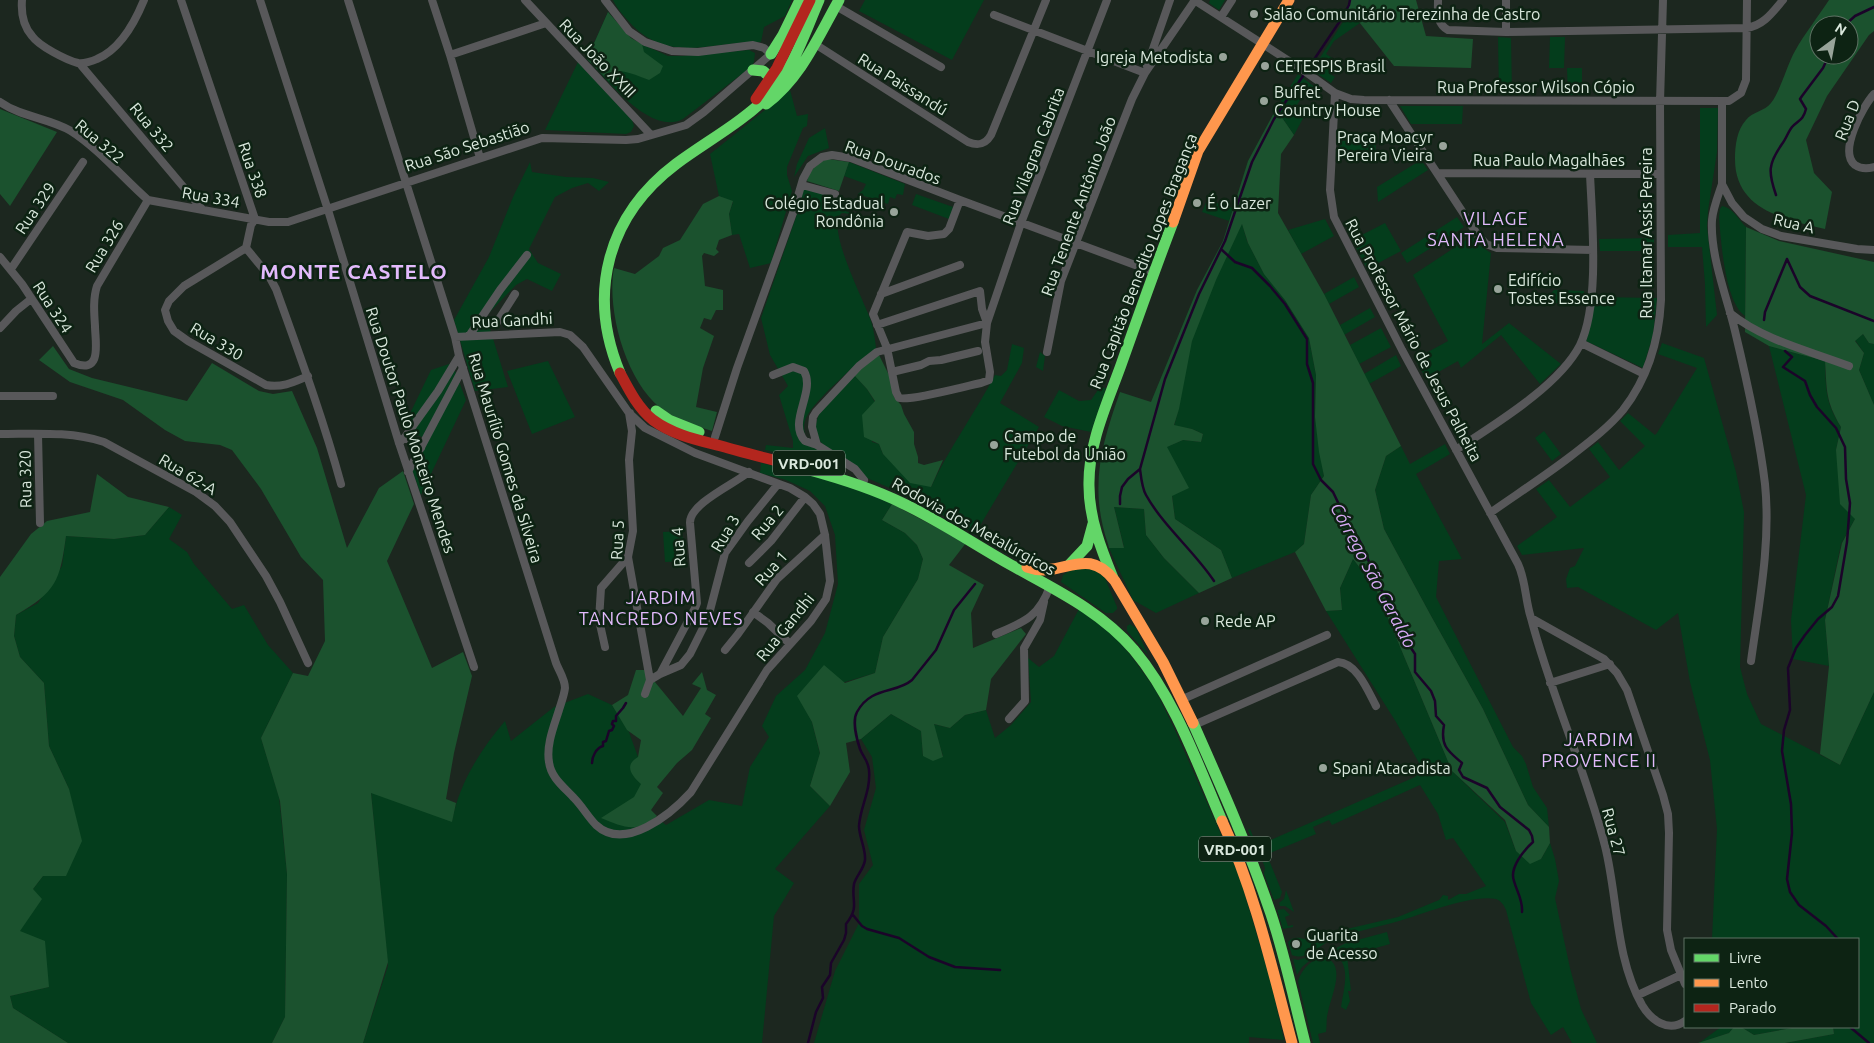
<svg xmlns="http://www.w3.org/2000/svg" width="1874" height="1043" viewBox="0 0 1874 1043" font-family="Ubuntu,sans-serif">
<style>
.green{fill:#043d1c}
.forest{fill:#1b522e;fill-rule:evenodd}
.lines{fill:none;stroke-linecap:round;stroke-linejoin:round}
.stream{stroke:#1b0429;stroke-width:2.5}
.street{stroke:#58585a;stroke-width:8}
.fast{stroke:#63d668;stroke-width:11}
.slow{stroke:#ff974d;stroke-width:11}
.jam{stroke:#b3261e;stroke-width:11}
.poi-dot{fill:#98a49a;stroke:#0d2313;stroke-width:2}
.labels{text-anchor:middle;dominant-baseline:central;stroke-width:5;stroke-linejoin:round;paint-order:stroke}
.shield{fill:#0d2313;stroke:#9cada0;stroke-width:1}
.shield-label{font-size:15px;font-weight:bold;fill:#dae8dd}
.poi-label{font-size:16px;fill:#dae8dd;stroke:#0d2313;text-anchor:start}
.street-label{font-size:16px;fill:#dae8dd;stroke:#0d2313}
.neighbourhood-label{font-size:18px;letter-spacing:1px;fill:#e2bafc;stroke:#0d2313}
.water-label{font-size:18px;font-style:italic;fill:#d9aaf6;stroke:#0d2313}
.district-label{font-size:21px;font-weight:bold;letter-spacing:1px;fill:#e2bafc;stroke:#0d2313}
</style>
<rect width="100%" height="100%" fill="#1c271f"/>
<path class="green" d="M613,0H792L785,16L764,27L761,42C714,40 672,65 632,25C625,17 617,9 613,0Z
M865,0H984L952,60L859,11Z
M1210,0H1225L1219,10L1209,3Z
M1350,11L1360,23L1334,41L1326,54L1337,61L1329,73L1335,77L1331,83L1312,70Z
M608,12L631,39L668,56H682L749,50L755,53L754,62L751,67L683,119C650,136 608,80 587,59Z
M1498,37L1511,38L1512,93H1499Z
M1550,37H1565L1564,68H1549Z
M578,62L632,120L634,126L631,132L626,134L545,130Z
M1567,68H1582V95H1568Z
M1298,74L1316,88L1312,96L1305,92L1297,105L1307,111L1294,135L1276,109Z
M790,90L797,116L808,114L807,126L803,128L787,167V175L792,191L771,263L750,268L739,234L732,235L729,214L733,202L719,196L710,154Z
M1400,106H1463L1462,124H1411Z
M1700,108H1718L1717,152L1708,211L1707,227L1717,315L1706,327L1705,284L1702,247H1668V235L1700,233Z
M825,128L829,148L808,156L794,177L797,164L809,138Z
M1375,139L1376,151L1340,152L1339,141Z
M1421,160L1428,170L1378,202L1377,187Z
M530,162L532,172L566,177L593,178L609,182L599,191L588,183L572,188L555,197L529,249L538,263L561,274L552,291L527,279L516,285L486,316L508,387L475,391L454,320L489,257L513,197Z
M849,162L905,184L903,195L897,194L895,199L890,197L888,204L858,194L863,190L866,184L844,176Z
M803,188L823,193L825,200L835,204L834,208L860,215L842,213L838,217C833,242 862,296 871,321C874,330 875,340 876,348C860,361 814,400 806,418C803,424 804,433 806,438L845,465L843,471L821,463L765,450L766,445L793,448V441L779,395L788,386L770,355L761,318L796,217Z
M916,194L953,207L949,219L912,205Z
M1207,200L1233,208L1229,221L1202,212Z
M1722,206C1732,207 1739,220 1746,227L1745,316C1725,302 1721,242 1719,217L1720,209Z
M1457,217L1464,227L1407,263L1401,253Z
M1325,219L1334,236L1301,254L1288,230Z
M1242,223L1247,241L1263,272L1285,300L1309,338L1316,375L1315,417L1324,476L1311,495L1304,544L1295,552L1232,578L1221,550L1175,519L1166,447L1183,440L1201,442L1203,434L1192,429L1174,426C1183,398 1183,367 1192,340C1205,300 1224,261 1242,223Z
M1385,223L1401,251L1367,269L1352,240Z
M1472,236L1479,245L1491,253L1482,344L1509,323L1561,364L1540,384L1501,335L1461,368L1458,361L1426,379L1415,359L1448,341L1413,275Z
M1654,238V251H1600L1599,239Z
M1354,277L1359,287L1329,304L1324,294Z
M1554,290L1584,291V305L1543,302Z
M1596,297L1657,298L1653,335L1643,368L1586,341Z
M1370,308L1375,317L1344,335L1340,325Z
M1381,328L1391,347L1359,364L1350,345Z
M1863,334L1869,343L1874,344V405L1859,370L1864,353L1855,340Z
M1662,343L1704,358L1736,472L1744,512L1740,667L1747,694L1761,724L1840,765L1874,692V1043H1785L1834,1034L1833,1027H1858V939H1712L1717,829L1710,760L1690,682L1678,613L1656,630L1578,587L1567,588L1566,579L1570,568L1575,566L1584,548L1522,555L1517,546L1557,517L1536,489L1549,480L1570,507L1610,477L1589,449L1598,442L1619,470L1645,446L1620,421L1628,413L1655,435L1657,433L1697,368L1658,354Z
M1012,344L1024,348L1022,363L1000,403L1039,427L975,534L917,500L867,478L855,465L826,448L820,441L815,427L819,413L854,375L867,389L875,402L872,442L879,444L883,454L931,487C949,448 975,413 995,375L1001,376L1007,370Z
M1769,346L1825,361C1826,389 1825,402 1841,427L1836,450L1855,519L1841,544L1825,620L1829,666L1793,659L1791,620L1806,495Z
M1040,352L1045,356L1043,371L1036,367Z
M1396,355L1401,366L1369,384L1364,374Z
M548,361L575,417L532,434L507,371Z
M452,363L466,400L421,495L412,470L428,440L403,428L431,370Z
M1100,387L1106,388L1091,432L1062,426L1044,417L1059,390L1079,401L1091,400Z
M1544,431L1561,454L1552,461L1535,438Z
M1445,444L1450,454L1416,474L1462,559L1439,561L1436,597L1513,747L1522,756L1526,764L1533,787L1547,808L1549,827L1528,805L1483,709L1430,614L1384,529L1375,490L1386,456L1401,446L1410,464Z
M761,463L818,476L853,487L892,504L882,520L905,533L917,545L923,559L918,579L883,637L875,673L798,696L812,722L820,754L810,786L830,806L775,869L794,883L774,916L762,1043H363L388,966L371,792L452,821C459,784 480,750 505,721L511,741L554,707L588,694L612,705L629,732L638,757L648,811L666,825L709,800L742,806L750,767L769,737L762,726L776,696L805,670L825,633L838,584L835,535L825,506L810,491L786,480L760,473Z
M169,507L182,515L169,539L187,552L194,564L232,609L244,605L268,645L293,673L261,738L279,797L287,874L285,1017L272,1043H68L13,1008L10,996L49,987L19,931L23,923L33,889L43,876L69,789L49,746L44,683L20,657L14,636L16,615L38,603L62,566L66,536L114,539L145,535Z
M1114,507L1144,509L1146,535L1164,558L1199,593L1156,613L1133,600L1109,548L1124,547Z
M682,531L684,561L665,562L663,532Z
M1353,559L1375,587L1452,771L1505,822L1516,851L1541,859L1550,843L1555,859L1559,881L1555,898L1570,968L1581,1009L1597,1043H1572L1563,1027L1551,1035L1531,1003L1506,910C1504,905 1501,901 1496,899C1472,894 1423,914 1399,921C1378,927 1356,931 1336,938C1321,942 1309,962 1292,955L1288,942C1293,937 1297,937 1304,939L1398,917L1439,900L1443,895L1448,896V900L1459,894H1466L1486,886L1453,838L1446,840L1438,814L1420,785L1332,825L1329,820L1313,827L1316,834L1270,853L1268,857L1269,860L1282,892L1280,898L1274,900L1264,874L1265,868L1261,857L1248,830L1250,829L1257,846L1415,777L1423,770L1396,722L1326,611L1342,610L1340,588Z
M1091,566L1105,578L1117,607V609L1113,613H1106L1061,582L1063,575L1074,568Z
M1079,609L1113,634L1132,657L1155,689L1174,728L1239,875L1271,982L1284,1040L1249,1037V1043H814L835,971L859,923V884L873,865L864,830L876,788L872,757L861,739L891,714L921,731L923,756H943L933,724L950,728L965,715L986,710L995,738L1011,725L1031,702L1028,658L1039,667L1054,656Z
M1130,624L1136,628L1148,655L1127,631V626Z
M1286,890L1294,912L1285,906H1280L1279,903L1284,899Z
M1284,909L1290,915L1285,917L1288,926L1293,925V927L1283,929L1277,910Z
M1387,932L1390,944L1347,956L1351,991H1348L1350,1001L1346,1010L1341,1007C1344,986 1353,963 1330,951L1346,943Z
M1316,955L1302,967L1297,975L1293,959L1298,960Z
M1325,957C1347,965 1331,996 1328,1012C1326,1018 1327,1025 1326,1032L1318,1034L1320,1043H1313L1298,981C1302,968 1313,958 1325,957Z
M1721,1027H1734L1729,1033L1699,1043Z
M1741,1027H1797L1754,1035Z"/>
<path class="forest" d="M1350,0H1416L1426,36L1473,39L1471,68L1394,66L1348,8Z
M1829,0H1874V31L1869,35L1827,96L1806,140L1814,173L1832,192L1825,229C1784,219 1735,210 1735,159C1735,145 1737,130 1746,120C1752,112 1765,111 1771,103C1780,92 1787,65 1795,51C1805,33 1818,17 1829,0ZM1819,25H1849V55H1819Z
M608,12L631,38L642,44L644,52L663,66L660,73L649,80C638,76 633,73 620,71L609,81L587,59Z
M0,109L57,132L10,206L0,194Z
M1276,109L1294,135L1281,154L1278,213L1324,294L1401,446L1386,456L1375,490L1384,529L1430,614L1483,709L1528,805L1549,827L1550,843L1541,859L1530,864L1516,851L1505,820L1452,771L1375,587L1353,559L1340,588L1342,610L1326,611L1295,552L1304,544L1311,495L1324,476L1319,452L1315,417L1316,375L1309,338L1285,300L1264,274L1248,243L1242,224L1216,280L1192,341L1179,409L1174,425L1192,429L1203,434L1201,442L1183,440L1167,447L1189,488L1172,496L1175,519L1221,550L1232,578L1199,593L1164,558L1146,535L1144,509L1114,507L1124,548H1109L1108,544C1089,488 1101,446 1120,392L1151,402L1197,290L1223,241L1248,161Z
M828,159L849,162L839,191L807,181C810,170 817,162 828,159Z
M719,196L733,201L729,214L732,235L719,240L716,249L719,252L714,256L704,253L702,256L705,286L723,290V310H716L711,320L704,318L700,328L714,336L703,368L696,407L717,412L712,431C696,426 680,421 666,412C627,387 606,311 614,268L635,274L659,256L663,248L680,240L703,204Z
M1746,227L1779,241L1874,262V344L1869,343L1863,334L1855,341L1864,353L1859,370L1874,405V692L1840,765L1820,754L1829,666L1825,620L1842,543L1855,519L1840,504L1836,450L1841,427C1825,400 1827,390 1825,361L1769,346L1745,332Z
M53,346L69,369L92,378L187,401L212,363L259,391L273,394L292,391L317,448L347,548L379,488L403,471L414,504L387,561L432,668L463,652L472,676L454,753L446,799L456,803L452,822L371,793L388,962L363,1043H272L285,1017L287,874L280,801L261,738L293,673L308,676L325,641L323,580L301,557L261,489L232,450L220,445L185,441L165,430L123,400L70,382L39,360Z
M878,353L890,377L894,397L901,405L904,414L914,432V444L918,457V463L924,465L943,460L931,487L910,483L883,454L879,444L864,437L862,415L875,401L867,389L854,375Z
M97,474L128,497L169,507L145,535L114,539L66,536C60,581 56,592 16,615L14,636L20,657L44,683L49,746L69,789L82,841L66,876H43L33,889L42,899L20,931L45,941L49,987L10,996L13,1008L68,1043H72H0V577L31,534L47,521L90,512Z
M892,504L966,543L949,565L984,585L971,613L973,648L1021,628L1026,634L991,679L986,710L965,715L950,728L934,724L943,757L933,761L923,756L921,731L891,714L861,739L846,743L850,772L830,806L810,786L820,753L812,722L797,696L824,665L845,683L875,673L883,637L918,579L923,559L917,545L905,533L882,520Z
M636,670H645L683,716L701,688L692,684L702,672L707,690L716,695L705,714L711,718L692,750L677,763L657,787L663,793L651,810L657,816C637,834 623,827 601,818L634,797L641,784C631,775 624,765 638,757L641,740L627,730L612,705L628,695Z
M1734,1027H1741L1754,1035L1797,1027H1833L1834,1034L1785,1043H1698L1729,1033Z"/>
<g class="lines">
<path class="stream" d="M1845,25L1855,16L1874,7
M1776,195C1768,172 1768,164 1782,144C1786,139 1788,132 1792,127C1798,120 1803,121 1806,109L1800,99L1802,96L1823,68L1829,55
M1222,250L1235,262L1252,268L1270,286L1285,304L1307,339V364L1313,383V464L1321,480L1333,492L1343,513L1362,545L1380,588L1393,606L1407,642L1415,654V672L1431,691L1435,701L1436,716L1444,725C1440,746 1448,751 1462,763L1459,770L1463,777L1487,788L1500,807L1529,830L1532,836L1533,842C1524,850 1509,868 1514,881C1517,892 1523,900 1522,912
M1787,259L1800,287L1810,296L1874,321
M1764,320L1765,312L1787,259
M1785,351L1792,357L1783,367L1805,381L1810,395L1817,407L1836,428L1845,447L1846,479L1850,503L1847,542L1838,596L1832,607L1818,619L1805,635L1796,648L1788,668L1790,710L1784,730L1782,751L1791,804L1792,833L1787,879L1790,892L1799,905L1826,926L1838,939
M1140,469C1141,477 1142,488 1146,495C1164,527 1194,551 1214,581
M1120,504V496L1122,487L1128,479L1140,469L1165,379L1199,294L1225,241L1252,162L1274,119L1342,18L1349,5L1350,0
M592,763C592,757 596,748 603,746V742L606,741L609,731L612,730L614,726L612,724L613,721H616V716L623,708L626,703
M853,915L862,926L867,929L899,938L929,957L955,967L1000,970
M1850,1027L1869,1043
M808,1043L816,1012L823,998L822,987L830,975L831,963L844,940L846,933V924C860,906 851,902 854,884C856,876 864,869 865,860C866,849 859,837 859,826C860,807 871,791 869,770C868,760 863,757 860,749C857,740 852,721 857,712C871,686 896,694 912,680L936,650L954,610L975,584"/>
<path class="street" d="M22,0C21,13 23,26 32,36C39,46 66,60 78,63C83,64 93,61 97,59C121,49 135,22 144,0
M181,0L255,219L251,225L246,248L269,276L276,289C299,353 323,418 341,484
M260,0L328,210L399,443L474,667
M348,0L455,337L459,356L556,663C559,671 565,679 565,688C564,696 561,703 559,710C554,726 546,745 549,762C551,778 564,787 574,798C582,806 588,817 596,825C625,852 671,814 691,792L767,670L811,621L826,599L830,581L825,535L820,514L813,504L805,497L790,488L695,453L645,428L629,413L583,347L570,335L560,332L455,337
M432,0L450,55L480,158
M525,0L651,135
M1194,0L1303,70L1335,93L1351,99L1364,100L1729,101L1741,93L1746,80L1747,0
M1438,0C1438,12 1436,23 1448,30L1506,32L1747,28C1764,25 1772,13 1783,0
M1506,0V32
M836,6L941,67
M994,15L1145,73
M1221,17L1232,0
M815,44L968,142C978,146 985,145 991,135L1046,0
M450,55L546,23
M80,64L202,209
M1147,66L1170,0
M1335,93L1330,190L1334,217L1402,350L1518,564C1526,581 1525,600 1531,618
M1874,94C1863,106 1838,152 1855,165C1861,169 1867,169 1874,167
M1389,100L1477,234L1486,244L1497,248L1593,250
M1722,101V184L1732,203L1744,217L1762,229L1781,236L1857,249L1874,250
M0,102C21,117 49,118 71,131C98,148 124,179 148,200
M1438,173L1660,174
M1722,184C1718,196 1713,208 1712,220C1710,256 1727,297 1735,331C1747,381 1759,433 1765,484C1771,543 1759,603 1751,661
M802,185L835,194
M148,200L269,222H288L542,138L626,140L638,139L686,125L704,112L771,54L764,48L753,45L698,52L672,51L645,42L629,31L605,0
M246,248L184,286L169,301L165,310L168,321L174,331L188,341L266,385C282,388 294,382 308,376
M0,257L22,284L74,363C103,375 95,341 95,326C94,312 93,298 97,286L148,200
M11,269L83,162
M881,294L960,265
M1730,313C1763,340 1810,351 1849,366
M478,324H496L515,294
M877,325L980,291L982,309L987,323L985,342L990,372L989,380L981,383C966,386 910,401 899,398L896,392L887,348L873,314L907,232L928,236L944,234L949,229L960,200
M0,328L16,311L31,299
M469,336L500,290L527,255
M1581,343L1644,374
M1047,352L1061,281L1132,99L1145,73L1195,0
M892,372L921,365L929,361L941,360L978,351
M773,375L793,367L804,371C816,392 787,422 805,441L817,445
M0,396H53
M630,413H629L632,431L629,460L633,531L628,557L650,680
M0,434C35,434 70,431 104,442L196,492L215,506L230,522L266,576L280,602L308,663
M38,434L40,523
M405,437L421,448
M715,437L737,368L793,213L803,179L810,166L822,157L832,155L851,158L960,200L1154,272
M399,443L405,437L438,391L459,356
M1456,450C1495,424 1559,386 1580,345C1600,304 1592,220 1590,174
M408,472L463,368
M864,480L855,469L817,445L812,427L813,417L816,412L859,366L877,352L987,323L1021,223L1107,0
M1490,513C1517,494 1545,476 1571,456C1589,442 1608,428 1623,410C1648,378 1659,340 1661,300L1660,102L1663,0
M749,563L771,541L805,497
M753,612L768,623L790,644
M996,634C1024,622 1039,617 1050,586
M605,647L599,620L601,588L628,557
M725,650L738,634L777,579L825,535
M660,674L681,665L690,654L708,618L725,553L748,521L778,484
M1550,683L1610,664
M645,694L650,680L660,674L695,608L697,603L690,523C689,504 734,484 749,472
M1183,699L1327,635
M1009,719L1025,701L1024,648L1040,620L1044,602
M1194,725L1338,662C1357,663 1368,691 1376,706
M1685,984L1671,950L1667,930L1669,833L1668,814L1663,795L1627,690L1617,673L1604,659L1531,618C1551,695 1585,768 1605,846C1618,898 1615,957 1642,1005C1651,1020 1668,1033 1685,1021
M1638,995L1681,975"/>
<path class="fast" d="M771,54L783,35L800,0
M753,70L763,71L771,78
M766,104C801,78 818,37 839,0
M620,373C587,294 607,216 676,164C707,141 743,122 770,94C794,68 805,32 819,0
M656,411L669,420L699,432
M806,469C839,478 872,488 902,503C940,521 974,544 1011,565C1054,589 1101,611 1134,650C1175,699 1197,763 1222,821
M1070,564L1087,546L1093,524
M1113,578C1101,549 1089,518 1089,486C1088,444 1107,404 1121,365C1138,317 1155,269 1173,222
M1193,723C1221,786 1249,849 1271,914C1285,956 1294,1000 1305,1043"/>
<path class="slow" d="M1173,222L1198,151L1289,0
M1027,567C1062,580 1086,543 1115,581L1163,662L1193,723
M1222,821C1255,892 1272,968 1292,1043"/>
<path class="jam" d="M756,99L777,68L810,0
M620,373C629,390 638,408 653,420C673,435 698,440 721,446C749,454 778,461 806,469"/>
</g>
<g class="poi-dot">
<circle cx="1254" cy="14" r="5"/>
<circle cx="1223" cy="57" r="5"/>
<circle cx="1265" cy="66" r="5"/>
<circle cx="1264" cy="101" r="5"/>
<circle cx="1443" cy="146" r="5"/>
<circle cx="1197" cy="203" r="5"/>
<circle cx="894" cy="212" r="5"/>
<circle cx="1498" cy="289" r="5"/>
<circle cx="994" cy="445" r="5"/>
<circle cx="1205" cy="621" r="5"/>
<circle cx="1323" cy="768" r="5"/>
<circle cx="1296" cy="944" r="5"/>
</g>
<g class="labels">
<g class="shield">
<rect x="773" y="450.5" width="72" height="25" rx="4"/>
<rect x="1199" y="836.5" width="72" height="25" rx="4"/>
</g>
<g class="shield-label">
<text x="809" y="463">VRD-001</text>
<text x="1235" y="849">VRD-001</text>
</g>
<g class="poi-label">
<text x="1264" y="14">Salão Comunitário Terezinha de Castro</text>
<text x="1213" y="57" text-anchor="end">Igreja Metodista</text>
<text x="1275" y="66">CETESPIS Brasil</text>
<text x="1274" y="92">Buffet<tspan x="1274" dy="18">Country House</tspan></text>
<text x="1433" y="137" text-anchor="end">Praça Moacyr<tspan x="1433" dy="18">Pereira Vieira</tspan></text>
<text x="884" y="203" text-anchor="end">Colégio Estadual<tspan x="884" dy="18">Rondônia</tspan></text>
<text x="1207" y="203">É o Lazer</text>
<text x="1508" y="280">Edifício<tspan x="1508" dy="18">Tostes Essence</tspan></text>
<text x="1004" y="436">Campo de<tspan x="1004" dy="18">Futebol da União</tspan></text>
<text x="1215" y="621">Rede AP</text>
<text x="1333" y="768">Spani Atacadista</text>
<text x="1306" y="935">Guarita<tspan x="1306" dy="18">de Acesso</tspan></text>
</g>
<g class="street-label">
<text transform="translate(598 58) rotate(46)">Rua João XXIII</text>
<text transform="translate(903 84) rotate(32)">Rua Paissandú</text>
<text x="1536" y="87">Rua Professor Wilson Cópio</text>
<text transform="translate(1847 120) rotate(-68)">Rua D</text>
<text transform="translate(152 127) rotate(50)">Rua 332</text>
<text transform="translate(100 141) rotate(40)">Rua 322</text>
<text transform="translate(467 146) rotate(-18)">Rua São Sebastião</text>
<text transform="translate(1033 156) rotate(-69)">Rua Vilagran Cabrita</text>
<text x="1549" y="160">Rua Paulo Magalhães</text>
<text transform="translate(893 162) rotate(20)">Rua Dourados</text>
<text transform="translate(253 170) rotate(71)">Rua 338</text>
<text transform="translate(211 197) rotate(10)">Rua 334</text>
<text transform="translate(1078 206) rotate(-70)">Rua Tenente Antônio João</text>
<text transform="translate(35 208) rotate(-56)">Rua 329</text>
<text transform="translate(1794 223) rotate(13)">Rua A</text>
<text transform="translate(1646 233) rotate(-90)">Rua Itamar Assis Pereira</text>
<text transform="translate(104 246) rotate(-59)">Rua 326</text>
<text transform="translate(1143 261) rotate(-69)">Rua Capitão Benedito Lopes Bragança</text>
<text transform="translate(53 307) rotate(57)">Rua 324</text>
<text transform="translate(512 320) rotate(-3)">Rua Gandhi</text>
<text transform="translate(1414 340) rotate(62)">Rua Professor Mário de Jesus Palheita</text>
<text transform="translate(217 341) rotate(31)">Rua 330</text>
<text transform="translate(411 430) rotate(72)">Rua Doutor Paulo Monteiro Mendes</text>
<text transform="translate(506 458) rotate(73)">Rua Maurílio Gomes da Silveira</text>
<text transform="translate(188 474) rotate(31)">Rua 62-A</text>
<text transform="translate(25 479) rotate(-91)">Rua 320</text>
<text transform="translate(767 522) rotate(-50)">Rua 2</text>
<text transform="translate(974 526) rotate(29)">Rodovia dos Metalúrgicos</text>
<text transform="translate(725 533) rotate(-59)">Rua 3</text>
<text transform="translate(617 540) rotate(-87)">Rua 5</text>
<text transform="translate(678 547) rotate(-94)">Rua 4</text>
<text transform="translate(771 568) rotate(-48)">Rua 1</text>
<text transform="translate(785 627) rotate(-51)">Rua Gandhi</text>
<text transform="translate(1614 832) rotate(75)">Rua 27</text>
</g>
<g class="neighbourhood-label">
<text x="1496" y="218">VILAGE<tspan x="1496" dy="21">SANTA HELENA</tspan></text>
<text x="661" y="597">JARDIM<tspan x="661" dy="21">TANCREDO NEVES</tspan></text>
<text x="1599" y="739">JARDIM<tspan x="1599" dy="21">PROVENCE II</tspan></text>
</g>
<g class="water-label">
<text transform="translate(1374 575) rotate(62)">Córrego São Geraldo</text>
</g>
<g class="district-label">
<text x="354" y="271">MONTE CASTELO</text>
</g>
</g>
<rect x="1684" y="938" width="175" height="90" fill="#0d2313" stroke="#5f7264"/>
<rect x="1694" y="954" width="25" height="8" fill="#63d668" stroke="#5f7264"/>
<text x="1729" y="963" font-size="15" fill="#dae8dd">Livre</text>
<rect x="1694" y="979" width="25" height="8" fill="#ff974d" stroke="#5f7264"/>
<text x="1729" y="988" font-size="15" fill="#dae8dd">Lento</text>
<rect x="1694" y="1004" width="25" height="8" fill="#b3261e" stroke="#5f7264"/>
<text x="1729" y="1013" font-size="15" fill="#dae8dd">Parado</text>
<g transform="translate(1834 40) rotate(32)"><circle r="24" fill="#0d2313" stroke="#5f7264"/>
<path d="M0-4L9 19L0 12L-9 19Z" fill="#98a49a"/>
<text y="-8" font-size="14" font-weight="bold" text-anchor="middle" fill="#dae8dd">N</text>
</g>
</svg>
